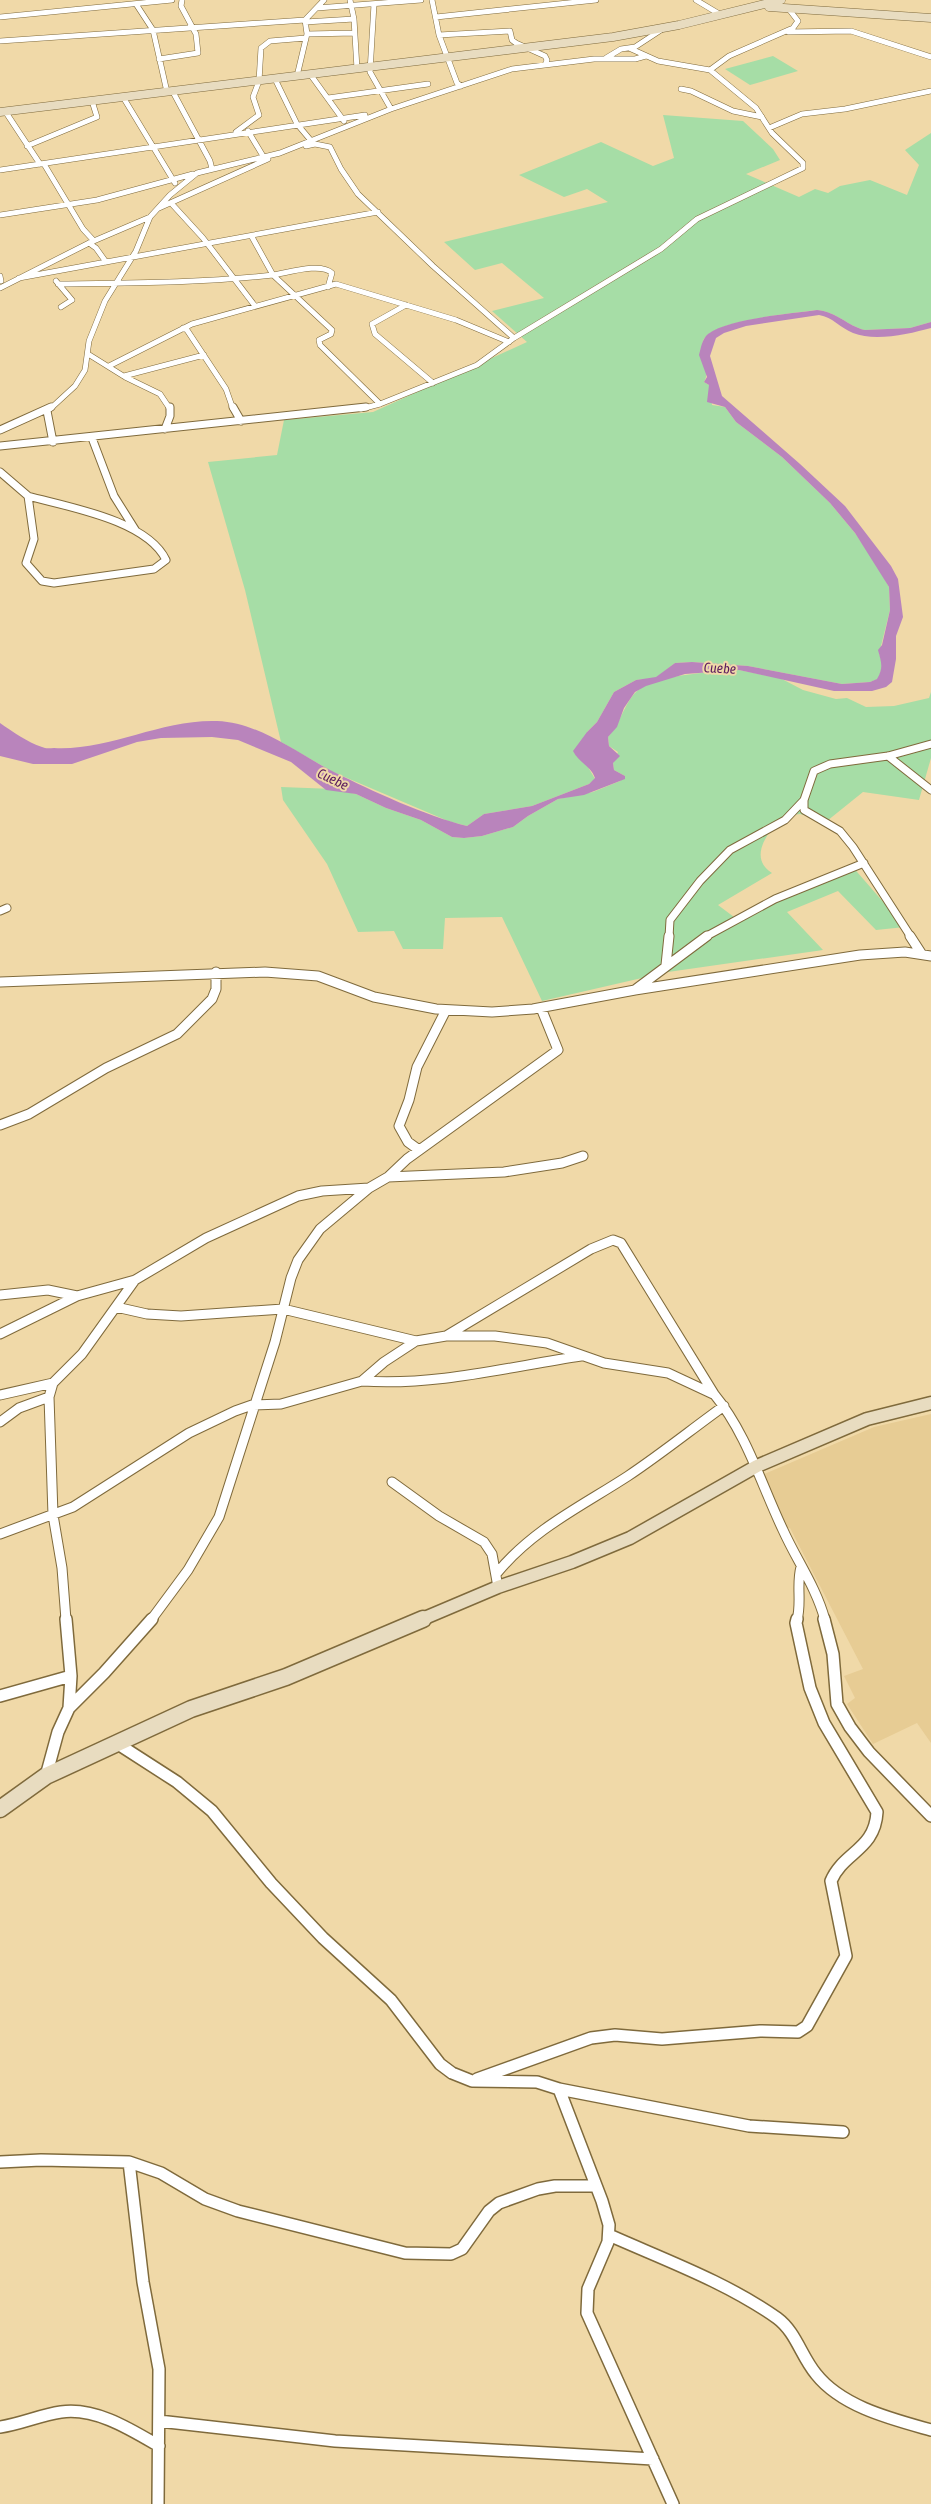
<svg xmlns="http://www.w3.org/2000/svg" width="931" height="2504" viewBox="0 0 931 2504" font-family="'Asap Condensed',sans-serif">
<style>
.built{fill:#e7cc94}
.green{fill:#a6dda6}
.water{fill:#b984bc}
.lines{fill:none;stroke-linecap:round;stroke-linejoin:round}
.street-far3-casing{stroke:#7f6a3c;stroke-width:6}
.street-far2-casing{stroke:#7f6a3c;stroke-width:9}
.street-far1-casing{stroke:#7f6a3c;stroke-width:11}
.street-casing{stroke:#7f6a3c;stroke-width:14}
.secondary-far2-casing{stroke:#7f6a3c;stroke-width:9}
.secondary-far1-casing{stroke:#7f6a3c;stroke-width:15}
.secondary-casing{stroke:#7f6a3c;stroke-width:19}
.street-far3{stroke:#fff;stroke-width:5}
.street-far2{stroke:#fff;stroke-width:7}
.street-far1{stroke:#fff;stroke-width:9}
.street{stroke:#fff;stroke-width:11}
.secondary-far2{stroke:#e8dcc0;stroke-width:8}
.secondary-far1{stroke:#e8dcc0;stroke-width:12}
.secondary{stroke:#e8dcc0;stroke-width:16}
.labels{text-anchor:middle;dominant-baseline:central;stroke-width:4;stroke-linejoin:round;paint-order:stroke}
.far-water-label{font-size:14px;font-style:italic;fill:#59195e;stroke:#f0d9a8}
</style>
<rect width="100%" height="100%" fill="#f0d9a8"/>
<path class="built" d="M931,1414V1743L917,1723L873,1744L847,1704L855,1698L844,1676L863,1669L790,1528L784,1529L762,1475L874,1427Z"/>
<path class="green" d="M773,56L798,71L750,85L725,69Z
M663,115L743,121L773,149L780,160L746,174L799,197L815,189L828,193L840,186L870,180L907,195L919,165L905,150L931,133V322L910,328L865,330C847,326 838,312 817,310C797,313 710,320 703,341C699,354 711,371 704,382L709,385L712,405L725,407L736,422L782,457L830,503L855,533L878,567L889,587L890,610L879,654C884,663 882,670 878,679L870,682L842,684L748,666L692,662L675,663L656,678L636,680L614,692L597,722L587,732L588,767L595,779L589,784L532,806L484,814L467,826L448,821L333,772L281,742L245,590L208,462L277,455L284,420L373,412L527,342L492,311L544,298L502,263L475,270L444,242L608,202L587,189L564,197L519,175L601,142L653,166L674,158Z
M739,670L780,678L803,690L836,699L847,698L866,707L894,706L929,698L931,692V758L919,800L863,792L827,821L800,814L783,816C769,831 747,857 772,873L718,905L738,920L851,865L905,927L876,930L838,891L787,912L823,950L668,972L542,1001L502,917L445,918L443,949H403L394,931L358,932L327,864L283,800L281,787L334,789L356,794L386,808L421,820L452,837L464,838L482,836L513,827L528,816L558,799L593,792L620,781L625,776L614,770L613,763L618,752L609,746L608,737C620,724 623,707 634,694C651,674 713,672 739,670Z"/>
<path class="water" d="M817,310C838,312 847,326 865,330L910,328L931,322V328C909,334 875,342 853,333C840,328 833,317 819,315L746,326L724,333L716,338L710,356L722,396L800,464L845,506L891,566L898,579L903,617L896,636V659L892,682L886,687L872,691H834L739,670L685,674L646,686L635,692L624,708L617,727L608,737L609,746L620,756L613,763L614,770L625,776V779L584,795L558,799L528,816L513,827L482,836L464,838L452,837L421,820L386,808L356,794L326,790L291,762L238,740L212,737L161,738L137,742L72,764H33L0,756V723C13,732 27,742 42,747C46,749 50,748 54,748C109,751 161,719 217,721C261,723 296,753 334,772C372,791 426,816 467,826L484,814L532,806L589,784L595,778C591,766 579,763 573,751L587,732L597,722L614,692L636,680L656,677L675,663L692,662L748,666L842,684L870,682L877,679C884,667 881,662 878,650L882,645L890,610L889,587L855,533L830,503L782,457L736,422L725,407L707,402L709,385L704,382L707,377L699,355C701,348 702,339 708,334C729,318 790,314 817,310Z"/>
<g class="lines">
<defs>
<path id="street-far3" d="M350,0L354,19L357,69
M432,0L439,35L457,83L461,86
M696,0L721,15
M136,4L153,30L167,92
M317,8L421,0
M0,17L172,0
M436,17L596,0
M305,22L354,19
M788,32L851,31L931,57
M307,34L355,33
M439,35L510,31L512,40L516,43L545,56L547,60L545,65
M0,41L305,20L324,0
M629,48L658,61L710,70
M606,58L621,49L635,47L664,28
M159,59L198,53L196,34L181,6L182,0
M310,74L344,121
M297,76L307,34L305,20
M275,79L297,124L313,143
M681,89L691,91L733,111L762,117
M173,92L210,161L212,169
M123,97L175,183
M328,98L428,84
M391,109L512,69L594,59H635L646,56
M5,111L40,164
M769,128L802,114L845,109L931,91
M248,131L263,156
M236,132L259,115L253,97L259,81L261,48L270,41L306,38
M27,146L97,117L92,101
M306,146L315,144L330,147L341,169L358,194L433,266L514,338
M44,164L83,229L94,241
M0,170L365,115
M171,203L203,238L255,306
M159,208L268,159
M0,215L97,200L193,174
M252,237L273,275L332,330L331,334L319,340L320,345L380,404
M89,243L96,248L106,262
M0,276L1,281
M19,278L378,212
M56,281L72,300L61,307
M58,284C129,283 201,283 273,275C287,273 321,262 332,273L328,287
M0,288L89,243L150,217
M406,305L372,324L375,334L433,383
M183,328L187,330L226,389L233,409
M88,354L125,377L160,394L170,409
M109,366L192,324L336,284L456,320L509,342
M124,376L204,355
M50,409L75,386L85,370L89,341L105,301L136,251L150,217L170,195L197,173L280,153L391,109L370,72L374,4
M361,409L380,404L477,365L514,338L661,249L697,219L803,168V163L772,133L756,108L710,70L729,56L793,28L798,21L788,8"/>
<path id="street-far2" d="M233,407L241,421
M47,411L53,442
M165,429L170,416V407
M0,430L51,407
M92,438L114,496L136,531
M0,446L366,407
M0,472L28,496
M28,496C68,507 147,520 166,560L154,569L54,583L42,581L26,563L34,539Z
M888,756L931,790
M0,911L7,908
M669,937L670,920L700,881L730,850L785,820L804,800
M705,937L775,899L864,863
M911,937L853,847L840,831L804,810V800L814,771L830,764L888,756L931,744"/>
<path id="street-far1" d="M910,936L921,953
M666,965L669,936
M0,982L265,972L318,976L374,997L436,1009L492,1012L533,1009L635,990L860,955L905,952L931,956
M636,989L707,936
M0,1125L29,1114L106,1068L177,1034L212,999L216,989V972
M419,1150L408,1142L399,1126L409,1100L417,1067L446,1010
M388,1177L407,1159L558,1050L541,1008
M0,1295L48,1290L77,1296L135,1280L206,1238L298,1196L322,1191L369,1188L388,1177L504,1172L562,1163L583,1156
M116,1307L147,1314L181,1316L283,1309L416,1341L446,1336H495L547,1343L604,1363L668,1373L713,1394
M0,1334L77,1296
M446,1336L591,1249L613,1240L621,1243L714,1394C747,1434 761,1484 783,1530C797,1561 816,1587 825,1620
M362,1381C437,1386 508,1367 581,1356
M0,1395L53,1383
M0,1422L19,1408L49,1397
M392,1482L439,1516L484,1542L492,1554L498,1587
M0,1534L73,1507L189,1433L235,1411L252,1405L281,1404L362,1381L384,1362L416,1341
M497,1573C533,1529 582,1506 628,1476C661,1454 692,1429 724,1406
M66,1620L62,1568L53,1515L49,1397L53,1383L82,1354L135,1280
M151,1620L188,1570L219,1517L275,1342L291,1278L298,1260L320,1229L369,1188
M797,1620C802,1602 796,1585 801,1567"/>
<path id="street" d="M66,1619L71,1676L69,1708
M824,1619L833,1654L837,1704L850,1727L869,1752L931,1816
M0,1696L71,1676
M118,1744L177,1782L212,1811L271,1883L323,1938L391,2000L440,2064L452,2073L472,2081L537,2082L559,2089L602,2201L609,2225L608,2242L588,2289L587,2313L673,2504
M46,1776L58,1732L69,1708L104,1673L152,1619
M477,2079L591,2038L615,2035L662,2039L760,2031L798,2032L807,2026L846,1956L831,1881C843,1852 875,1850 877,1812L824,1723L810,1688L796,1623L797,1619
M559,2089L749,2126L843,2132
M0,2162L41,2160L129,2162L161,2173L205,2199L238,2211L405,2253L451,2254L462,2249L489,2211L499,2203L538,2189L555,2186H596
M129,2162L143,2282L159,2369L158,2504
M609,2235C665,2260 726,2282 777,2318C796,2332 801,2356 816,2374C842,2407 892,2419 931,2430
M159,2421L335,2441L653,2459
M0,2427C21,2424 40,2415 61,2412C95,2407 130,2429 159,2446"/>
<path id="secondary-far2" d="M769,7L931,18
M0,112L613,37L679,25L781,0"/>
<path id="secondary-far1" d="M420,1620L498,1587L572,1562L630,1538L757,1466L867,1419L931,1403"/>
<path id="secondary" d="M0,1809L46,1776L191,1709L286,1677L423,1619"/>
</defs>
<use href="#street-far3" class="street-far3-casing"/>
<use href="#street-far2" class="street-far2-casing"/>
<use href="#street-far1" class="street-far1-casing"/>
<use href="#street" class="street-casing"/>
<use href="#secondary-far2" class="secondary-far2-casing"/>
<use href="#secondary-far1" class="secondary-far1-casing"/>
<use href="#secondary" class="secondary-casing"/>
<use href="#street-far3" class="street-far3"/>
<use href="#street-far2" class="street-far2"/>
<use href="#street-far1" class="street-far1"/>
<use href="#street" class="street"/>
<use href="#secondary-far2" class="secondary-far2"/>
<use href="#secondary-far1" class="secondary-far1"/>
<use href="#secondary" class="secondary"/>
</g>
<g class="labels">
<g class="far-water-label">
<text transform="translate(720 668) rotate(3)">Cuebe</text>
<text transform="translate(333 779) rotate(26)">Cuebe</text>
</g>
</g>
</svg>
